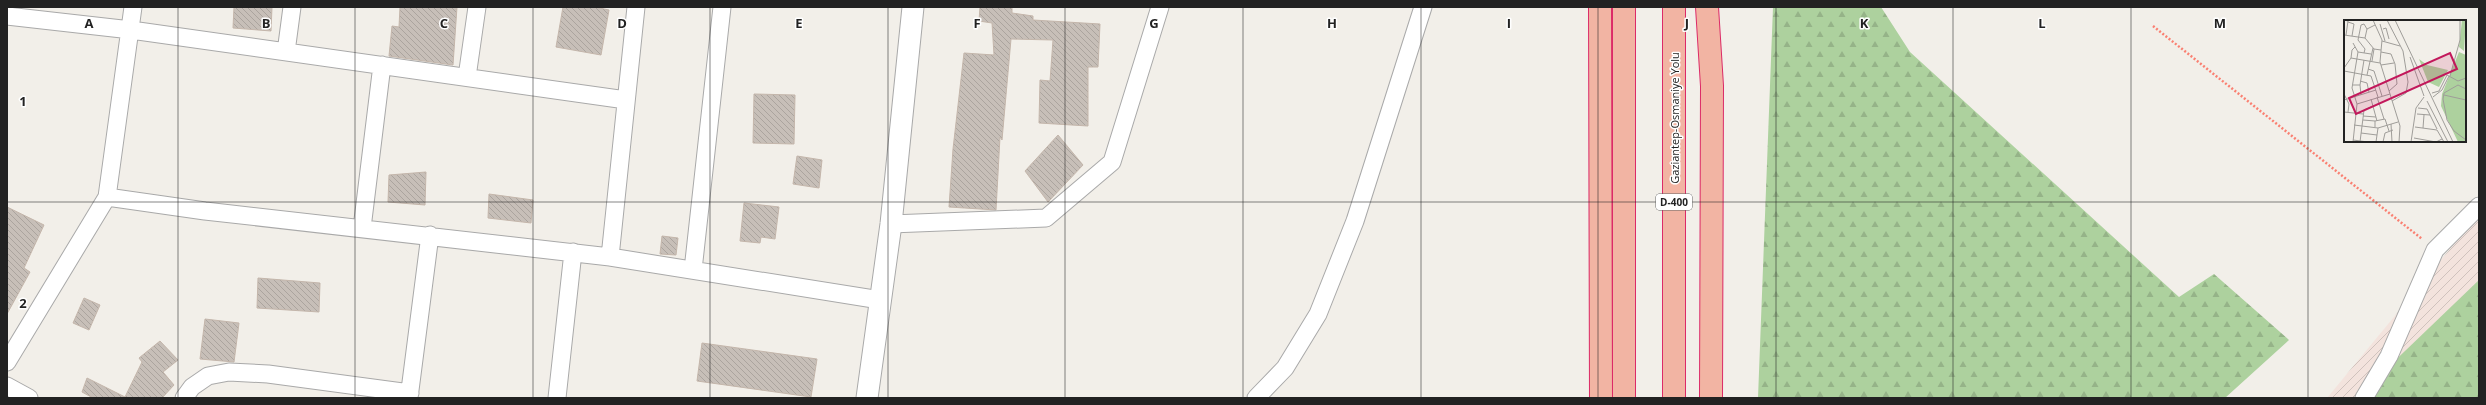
<svg xmlns="http://www.w3.org/2000/svg" width="2486" height="405" viewBox="0 0 2486 405" font-family="'Open Sans',sans-serif">
<style>
.military{fill:url(#military-furrows)}
.forest{fill:url(#forest-firs)}
.building{fill:url(#building-back-hatch);stroke:#c4b6ab}
.lines{fill:none;stroke-linecap:round;stroke-linejoin:round}
.minor-casing{stroke:#a9a9a9;stroke-width:19}
.tertiary-casing{stroke:#a9a9a9;stroke-width:23}
.trunk-casing{stroke:#dc2a67;stroke-width:24}
.path{stroke:#fa8072;stroke-width:2.5;stroke-dasharray:2 2;stroke-linecap:butt}
.minor{stroke:#fff;stroke-width:17}
.tertiary{stroke:#fff;stroke-width:21}
.trunk{stroke:#f2b4a3;stroke-width:22}
.grid{fill:none;stroke:#222;stroke-width:1;stroke-opacity:0.55}
.labels{text-anchor:middle;dominant-baseline:central;stroke-width:3;stroke-linejoin:round;paint-order:stroke}
.shield{fill:#fff;stroke:#646464;stroke-width:1}
.shield-label{font-size:10px;font-weight:bold;fill:#222}
.street-label{font-size:11px;fill:#222;stroke:#fff}
.inset-road{fill:none;stroke:#9f9d99;stroke-width:1}
.view{fill:#c2185b;fill-opacity:0.15;stroke:#c2185b;stroke-width:2}
.inset-edge{fill:none;stroke:#222;stroke-width:2}
.grid-label{font-size:13px;text-anchor:middle;font-weight:bold;fill:#222;stroke:#fff;stroke-width:3;stroke-linejoin:round;paint-order:stroke}
</style>
<defs>
<pattern id="military-furrows" width="10" height="10" patternUnits="userSpaceOnUse"><rect width="10" height="10" fill="#f3e3dd"/><path d="M-1 1l2-2M0 10L10 0M9 11l2-2" fill="none" stroke="#d0c2bd"/></pattern>
<pattern id="forest-firs" width="22" height="20" patternUnits="userSpaceOnUse"><rect width="22" height="20" fill="#add19e"/><path d="M5 1l3.5 6h-7zM16 11l3.5 6h-7z" fill="#95b388"/></pattern>
<pattern id="building-back-hatch" width="6" height="6" patternUnits="userSpaceOnUse"><rect width="6" height="6" fill="#c7bfb8"/><path d="M-1 5l2 2M0 0l6 6M5-1l2 2" fill="none" stroke="#aba49e"/></pattern>
</defs>
<rect width="100%" height="100%" fill="#f2efe9"/>
<path class="military" d="M2479,214V398H2327Z"/>
<path class="forest" d="M1773,7H1881L1910,52L2179,297L2214,274L2289,340L2225,398H1758Z
M2479,280V398H2356Z"/>
<path class="building" d="M234,7H272L271,31L233,28Z
M400,7H457L453,65L389,56L392,26L399,27Z
M563,7H595L609,10L601,55L556,47Z
M980,7H1012V13L1033,16V20L1100,24L1098,67H1088V126L1039,123L1040,80L1050,81L1053,40L1011,39L1002,140L1000,137L996,210L949,207L953,149L964,53L994,55L992,23L979,21Z
M754,94L795,95L794,144L753,143Z
M1058,135L1083,165L1048,202L1025,171Z
M797,156L822,160L819,188L793,184Z
M426,172L425,205L388,202L389,175Z
M489,194L533,200L531,223L488,218Z
M744,203L779,207L775,239L761,237L760,243L740,241Z
M7,207L44,225L24,268L30,272L7,314Z
M662,236L678,238L676,255L660,254Z
M258,278L320,283L319,312L257,308Z
M84,298L100,305L89,330L73,323Z
M205,319L239,323L234,362L200,359Z
M160,341L178,360L163,372L174,385L162,398H93L82,392L87,378L125,397L142,362L139,358Z
M702,343L817,359L811,397L697,381Z"/>
<g class="lines">
<defs>
<path id="minor" d="M7,16L131,30L626,100
M286,52L292,7
M467,77L477,7
M107,197L205,211L610,257L880,300
M891,224L1046,218L1112,162L1160,7
M362,228L382,65
M610,257L636,7
M693,270L722,7
M7,362L107,197L133,7
M7,386L29,398
M184,398L192,387L208,376L229,372L268,374L410,393
M409,398L430,235
M557,398L573,252
M1256,398L1285,368L1318,314L1355,221L1423,7
M2364,398L2389,356L2435,250L2479,206"/>
<path id="tertiary" d="M867,398L891,224L913,7"/>
<path id="trunk" d="M1600,7L1601,398
M1624,7V398
M1707,7L1712,86L1711,398
M1674,398V7"/>
</defs>
<use href="#minor" class="minor-casing"/>
<use href="#tertiary" class="tertiary-casing"/>
<use href="#trunk" class="trunk-casing"/>
<path class="path" d="M2153,26L2422,239"/>
<use href="#minor" class="minor"/>
<use href="#tertiary" class="tertiary"/>
<use href="#trunk" class="trunk"/>
</g>
<path class="grid" d="M178,7V398M355,7V398M533,7V398M710,7V398M888,7V398M1065,7V398M1243,7V398M1421,7V398M1598,7V398M1776,7V398M1953,7V398M2131,7V398M2308,7V398M7,202H2479"/>
<g class="labels">
<rect class="shield" x="1656" y="194" width="36" height="16" rx="3"/>
<g class="shield-label">
<text x="1674" y="202">D-400</text>
</g>
<g class="street-label">
<text transform="translate(1674 118) rotate(-90)">Gaziantep-Osmaniye Yolu</text>
</g>
</g>
<g transform="translate(2344 20)">
<rect width="122" height="122" fill="#f2efe9"/>
<path d="M118,0H122L120,31L115,27ZM115,32L122,35V122H114L97,86L98,74ZM75,39L83,45L104,50L95,67L84,62Z" fill="#add19e"/>
<path class="inset-road" d="M0,0L4,1L2,15M29,0L38,20L36,42L56,106L55,122M43,0L59,31L64,62L62,73L48,81M51,0L109,122M4,2L10,4L8,16M36,4L41,21M39,9L42,8L45,19M0,15L21,18L30,29L37,30M21,18L23,9L31,5M38,21L56,26M9,23L14,32L8,68L13,84L9,122M14,32L27,34M37,32L47,34L51,44L53,64L45,71M20,33L21,29L14,20L17,5L20,4L23,9M66,37L80,76M7,38L8,30L11,27M28,41L30,29M37,45L50,43M0,48L7,38L36,43M24,49L30,51L38,76M0,51L27,56L34,77M23,55L29,28M106,56L116,20V0M16,61L23,63L25,72M9,65H16L17,75M16,65L20,40M122,69L114,65L100,73L99,79L103,100L110,111L122,120M88,73L95,71L103,55L114,61L122,58M0,74L5,84L4,92M100,75L122,80M33,77L40,99M89,77L98,70L105,56M27,79L33,101M0,80L32,70M83,81L104,122M13,84L46,74M74,88L83,89L86,95M0,92L19,94M73,94L86,95L93,109M19,96L32,97M19,100L31,101M47,104L48,122M10,105L34,108L54,102M18,106L20,90L29,86M31,107V101L41,99L45,111M71,107L93,110L100,122M79,108L80,95M17,113L33,115M70,118L92,122L98,119M9,120L24,122M16,122L18,106M32,122L34,108M39,122L41,113L49,110M67,122L72,88L80,77"/>
<path class="view" d="M106,33L113,49L12,94L5,78Z"/>
<rect width="122" height="122" class="inset-edge"/>
</g>
<g class="grid-label">
<text x="89" y="28">A</text>
<text x="266" y="28">B</text>
<text x="444" y="28">C</text>
<text x="622" y="28">D</text>
<text x="799" y="28">E</text>
<text x="977" y="28">F</text>
<text x="1154" y="28">G</text>
<text x="1332" y="28">H</text>
<text x="1509" y="28">I</text>
<text x="1687" y="28">J</text>
<text x="1864" y="28">K</text>
<text x="2042" y="28">L</text>
<text x="2220" y="28">M</text>
<text x="23" y="106">1</text>
<text x="23" y="308">2</text>
</g>
<rect width="2486" height="405" fill="none" stroke="#222222" stroke-width="16"/>
</svg>
